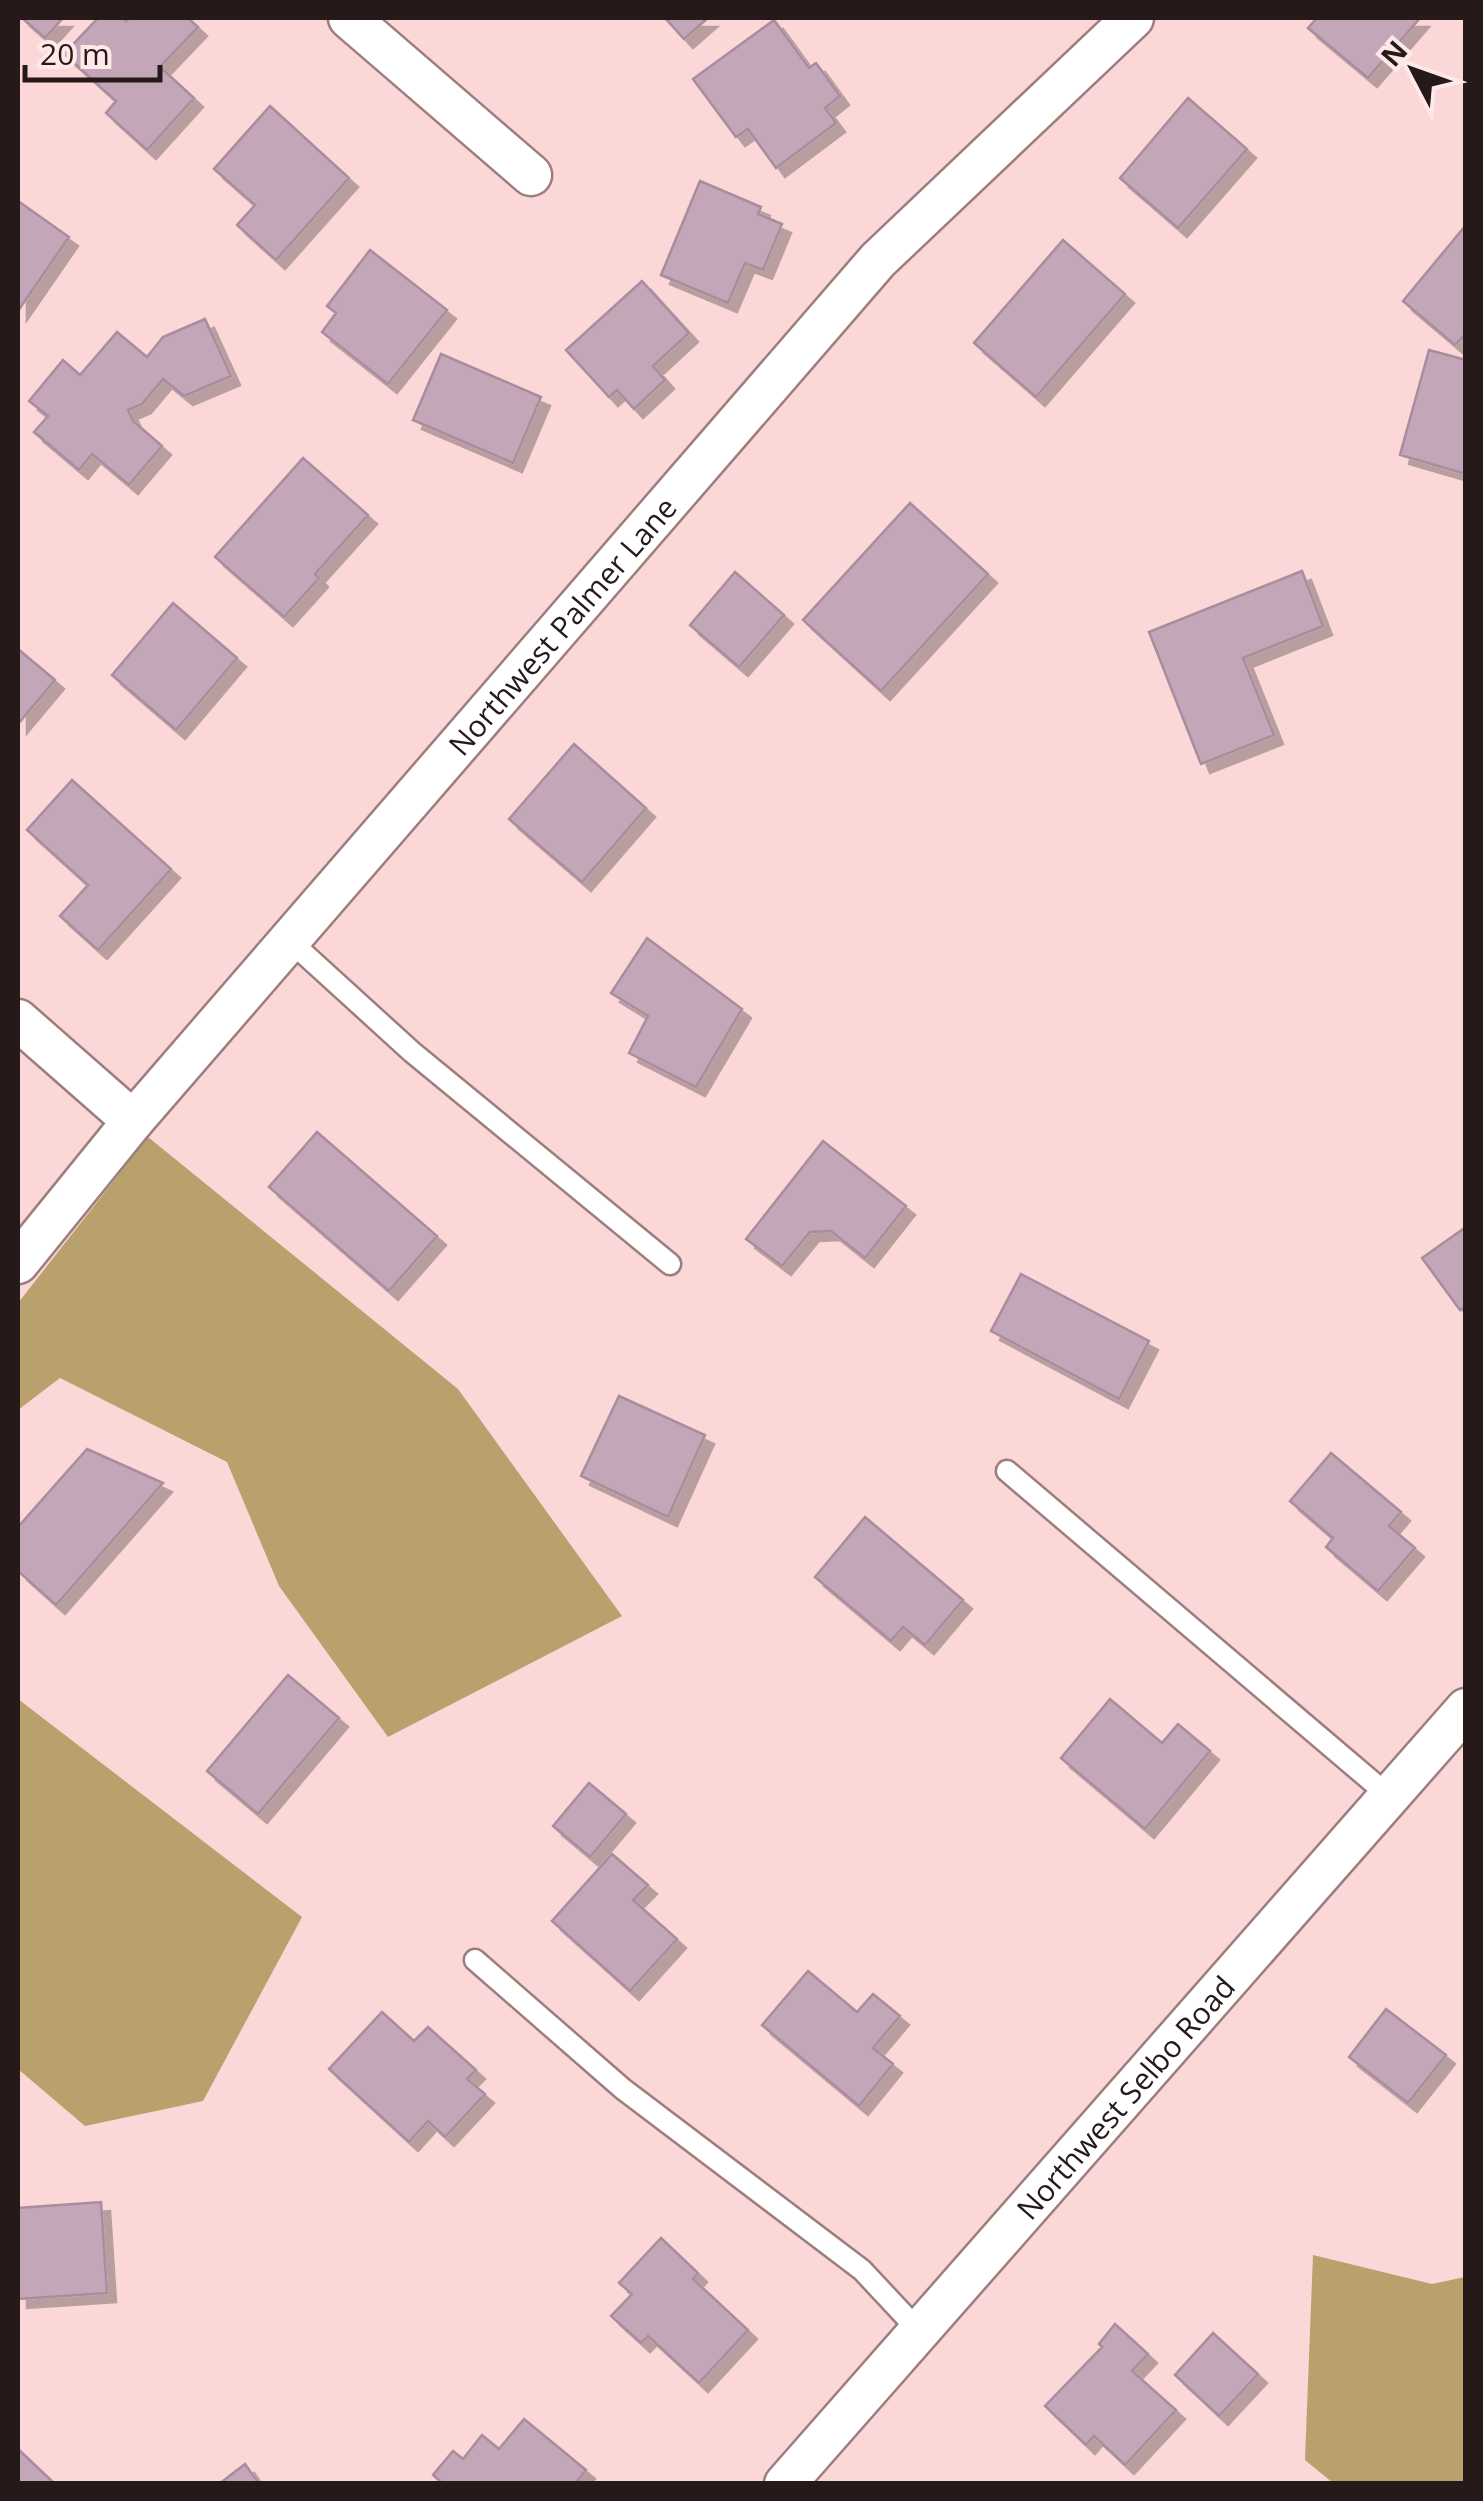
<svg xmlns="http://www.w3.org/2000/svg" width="1483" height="2501" viewBox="0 0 1483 2501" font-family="'Open Sans',sans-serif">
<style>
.forest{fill:#b9a16d}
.building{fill:#c3a6b7;stroke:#a98c9d;stroke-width:2.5;filter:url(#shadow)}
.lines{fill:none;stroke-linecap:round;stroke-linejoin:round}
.lane-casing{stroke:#9e7d7d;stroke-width:25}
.street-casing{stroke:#9e7d7d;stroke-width:45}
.lane{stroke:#fff;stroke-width:20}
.street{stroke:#fff;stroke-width:40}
.labels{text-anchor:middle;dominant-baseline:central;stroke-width:10;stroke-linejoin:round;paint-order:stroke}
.street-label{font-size:30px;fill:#261919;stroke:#ffe8e8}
</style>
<defs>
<filter id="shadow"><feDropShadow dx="9" dy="9" stdDeviation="0" flood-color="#0004"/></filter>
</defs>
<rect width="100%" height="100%" fill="#fbd7d7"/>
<path class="forest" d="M148,1137L458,1389L622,1616L388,1737L279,1586L227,1462L60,1378L18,1410V1303Z
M18,1699L302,1917L203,2101L85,2126L18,2069Z
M1313,2255L1432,2284L1465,2277V2483H1333L1305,2460Z"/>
<path class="building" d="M22,18H63L45,38Z
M98,18H122L126,21L129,18H188L198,27L160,67L194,98L147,150L106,113L116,101L64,54Z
M665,18H708L684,39Z
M1317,18H1420L1368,78L1308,28Z
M774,20L809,68L816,63L840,96L825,108L836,123L776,168L748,129L736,137L693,79Z
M1188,98L1247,149L1178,228L1120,178Z
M270,106L349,178L276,260L237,225L255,205L214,169Z
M700,181L761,207L758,214L782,224L763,270L745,263L728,303L661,275Z
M18,201L69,237L18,311Z
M1466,225V333L1455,345L1403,301Z
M1063,240L1125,294L1036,397L974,343Z
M370,250L447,310L388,384L322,332L336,313L327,306Z
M642,281L689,333L653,366L665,380L634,409L617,390L609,397L566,350Z
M205,319L231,376L184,396L163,379L142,404L128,410L133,421L162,446L129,485L92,454L79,470L34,432L48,416L29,401L63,360L80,375L117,332L147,357L163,337Z
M1429,350L1466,360V474L1400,455Z
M441,354L541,397L513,463L413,420Z
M303,458L368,515L315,574L319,578L284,617L215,557Z
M910,503L988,574L881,691L803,620Z
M1302,571L1323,626L1243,658L1274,735L1201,764L1149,632Z
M735,572L784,615L739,667L690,625Z
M173,603L237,658L176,730L112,675Z
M18,649L55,680L18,724Z
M574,744L646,808L582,882L509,819Z
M72,780L171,869L98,950L60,916L88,885L27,830Z
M647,938L742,1009L696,1087L629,1053L648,1016L611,993Z
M317,1132L437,1236L389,1291L269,1187Z
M823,1141L906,1206L865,1258L831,1231L810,1232L782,1266L746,1239Z
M1466,1227V1306L1460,1310L1422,1258Z
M1021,1274L1149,1341L1119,1399L991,1331Z
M619,1396L705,1435L668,1517L581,1476Z
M87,1449L163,1483L56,1605L18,1571V1527Z
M1331,1453L1401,1512L1389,1526L1415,1548L1378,1591L1326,1547L1333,1538L1290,1501Z
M865,1517L963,1600L925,1645L903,1627L891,1641L815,1577Z
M288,1675L339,1718L258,1814L207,1771Z
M1110,1699L1162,1743L1178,1724L1210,1751L1145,1829L1061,1758Z
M589,1783L626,1814L590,1857L553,1826Z
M612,1854L648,1885L633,1900L677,1939L630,1991L552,1921Z
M808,1971L857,2012L873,1994L900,2016L873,2048L893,2064L859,2106L762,2025Z
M1386,2009L1446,2055L1408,2103L1349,2057Z
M382,2012L414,2041L428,2027L476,2070L467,2079L485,2094L445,2137L428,2121L409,2142L329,2069Z
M101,2202L107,2293L18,2299V2208Z
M661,2238L698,2273L693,2279L748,2330L699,2383L648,2336L641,2343L611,2316L632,2294L619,2283Z
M1115,2324L1148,2354L1132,2371L1176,2410L1125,2465L1094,2436L1086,2445L1045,2406L1102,2347L1099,2344Z
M1213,2333L1258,2374L1219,2416L1175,2375Z
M524,2419L586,2470L575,2484H443L433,2475L453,2451L463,2459L482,2435L499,2449Z
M18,2449L55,2484H18Z
M245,2464L259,2484H219Z"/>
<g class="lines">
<defs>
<path id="lane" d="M289,940L412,1052L670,1264
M1007,1471L1389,1796
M475,1960L623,2089L862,2270L919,2331"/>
<g id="street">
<path d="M349,18L531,175"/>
<path d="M18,1020L133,1121"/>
<path id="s1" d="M18,1263L133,1121L878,260L1133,18"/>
<path id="s2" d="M785,2484L1466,1709"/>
</g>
</defs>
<use href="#lane" class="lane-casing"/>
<use href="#street" class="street-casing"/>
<use href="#lane" class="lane"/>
<use href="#street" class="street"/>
</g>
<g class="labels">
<g class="street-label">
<text stroke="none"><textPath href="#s1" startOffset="838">Northwest Palmer Lane</textPath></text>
<text stroke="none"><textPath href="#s2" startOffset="515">Northwest Selbo Road</textPath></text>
</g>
</g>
<rect width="1483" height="2501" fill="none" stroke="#261919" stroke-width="40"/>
<g transform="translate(1413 70) rotate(311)" stroke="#ffe8e8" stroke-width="8" paint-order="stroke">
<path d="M0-8L18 38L0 25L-18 38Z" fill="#261919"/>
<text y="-15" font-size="28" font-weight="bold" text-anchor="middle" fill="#261919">N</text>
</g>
<path d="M25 65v15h135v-15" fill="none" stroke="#261919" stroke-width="5"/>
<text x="40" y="65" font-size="30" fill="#261919" stroke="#ffe8e8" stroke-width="8" paint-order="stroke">20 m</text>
</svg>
